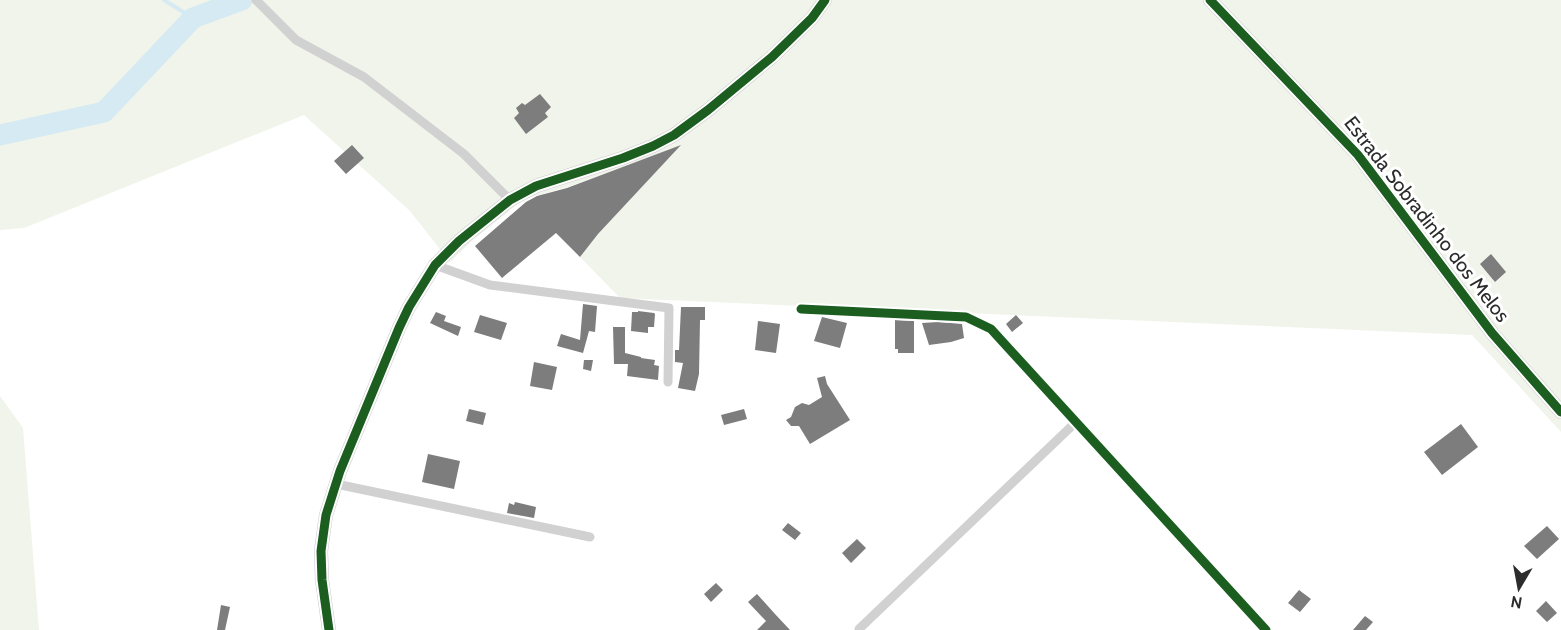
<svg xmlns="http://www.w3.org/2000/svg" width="1561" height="630" viewBox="0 0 1561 630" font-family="Cabin,sans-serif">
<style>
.green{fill:#f1f4ea}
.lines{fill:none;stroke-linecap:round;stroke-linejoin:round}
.stream{stroke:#d5eaf2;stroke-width:4}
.river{stroke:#d5eaf2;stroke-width:21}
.building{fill:#7d7d7d}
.street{stroke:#d1d1d1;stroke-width:9}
.secondary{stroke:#cacaca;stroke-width:14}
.cycleway-casing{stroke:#fff;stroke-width:13}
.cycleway{stroke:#1b5e20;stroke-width:9}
.labels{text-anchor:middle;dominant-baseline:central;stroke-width:6;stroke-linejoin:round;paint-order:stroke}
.street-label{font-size:20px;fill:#2c2c2c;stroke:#fff}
</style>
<rect width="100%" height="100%" fill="#fff"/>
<path class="green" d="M0,0H1561V432L1472,335L620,298L580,257L598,234L680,146L568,187L524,199L473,240L450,262L410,211L304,115L24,228L0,230Z
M0,396L23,428L39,630H0Z"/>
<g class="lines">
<path class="stream" d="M164,0L193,18"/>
<path class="river" d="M0,135L104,112L193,18L242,0"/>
</g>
<path class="building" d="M540,94L551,107L545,113L548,117L526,134L514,118L519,113L516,108L522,103L525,105Z
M352,145L364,158L346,174L334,161Z
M681,145L598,234L580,257L556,233L502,278L475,246L526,202L537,196L567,188Z
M1491,254L1506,272L1495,282L1480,264Z
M583,304L597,306L595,332L589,331L583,353L557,346L561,334L580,340Z
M681,307H705V320H700L699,374L695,391L678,388L683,363L675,362V350H679Z
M638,311L654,313L655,314L654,327H648V333L631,331L632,312H638Z
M436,312L446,316L444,321L461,327L458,336L430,323Z
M480,315L507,323L501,340L474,332Z
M1016,315L1023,323L1012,332L1006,324Z
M822,317L847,323L840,348L814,341Z
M895,320L914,321V353H898V349H895Z
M758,321L780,324L776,353L755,350Z
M938,322L962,324L964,338L951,342L929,345L922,323Z
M613,327H625V353L641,357V358L655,360L654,365L659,366L658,380L627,376L628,364H614Z
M584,360H593L591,371L583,369Z
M534,362L557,367L552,390L530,386Z
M825,376L827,384L850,420L810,444L799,426H791L786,420L791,417L795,407L802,403L809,405L822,397L817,378Z
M469,409L486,413L483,425L466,421Z
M744,409L747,419L724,425L721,415Z
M1461,424L1478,447L1442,475L1424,452Z
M428,454L460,461L454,489L422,482Z
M515,502L536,507L534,518L507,513L509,503L514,505Z
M788,523L801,533L795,540L782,530Z
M1547,526L1559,539L1537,559L1524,546Z
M857,539L866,548L851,563L842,553Z
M716,583L723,590L711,602L704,594Z
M1299,590L1311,599L1300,612L1288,603Z
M757,594L775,614L790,630H757L766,621L748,602Z
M1546,601L1557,613L1547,622L1536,611Z
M221,605L230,607L225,630H217Z
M1365,616L1373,622L1366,630H1353Z"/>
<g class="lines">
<path class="street" d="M256,0L296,40L364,77L464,154L510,200
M435,265L490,285L669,308L668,382
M801,309L966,317L991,329L1266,630
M336,484L590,537
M859,629L1076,422"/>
<path class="secondary" d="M1210,0L1358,155L1492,333L1561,412
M329,630L322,580L321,551L326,515L340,471L399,328L409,307L435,265L459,241L510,200L536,186L623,158L653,146L674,135L708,110L772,57L812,18L825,0"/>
<defs>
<path id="cycleway" d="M1210,0L1358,155L1492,333L1561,412
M801,309L966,317L991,329L1266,630
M329,630L322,580L321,551L326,515L340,471L399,328L409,307L435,265L459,241L510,200L536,186L623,158L653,146L674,135L708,110L772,57L812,18L825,0"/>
</defs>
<use href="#cycleway" class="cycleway-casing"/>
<use href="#cycleway" class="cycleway"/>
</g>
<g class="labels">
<g class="street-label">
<text transform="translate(1427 219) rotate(52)">Estrada Sobradinho dos Melos</text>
</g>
</g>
<g transform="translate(1519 588) rotate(190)" stroke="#ffffff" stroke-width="4.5" paint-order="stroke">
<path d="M0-4.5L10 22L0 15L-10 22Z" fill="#2c2c2c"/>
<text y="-9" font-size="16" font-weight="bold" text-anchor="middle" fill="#2c2c2c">N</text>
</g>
</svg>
